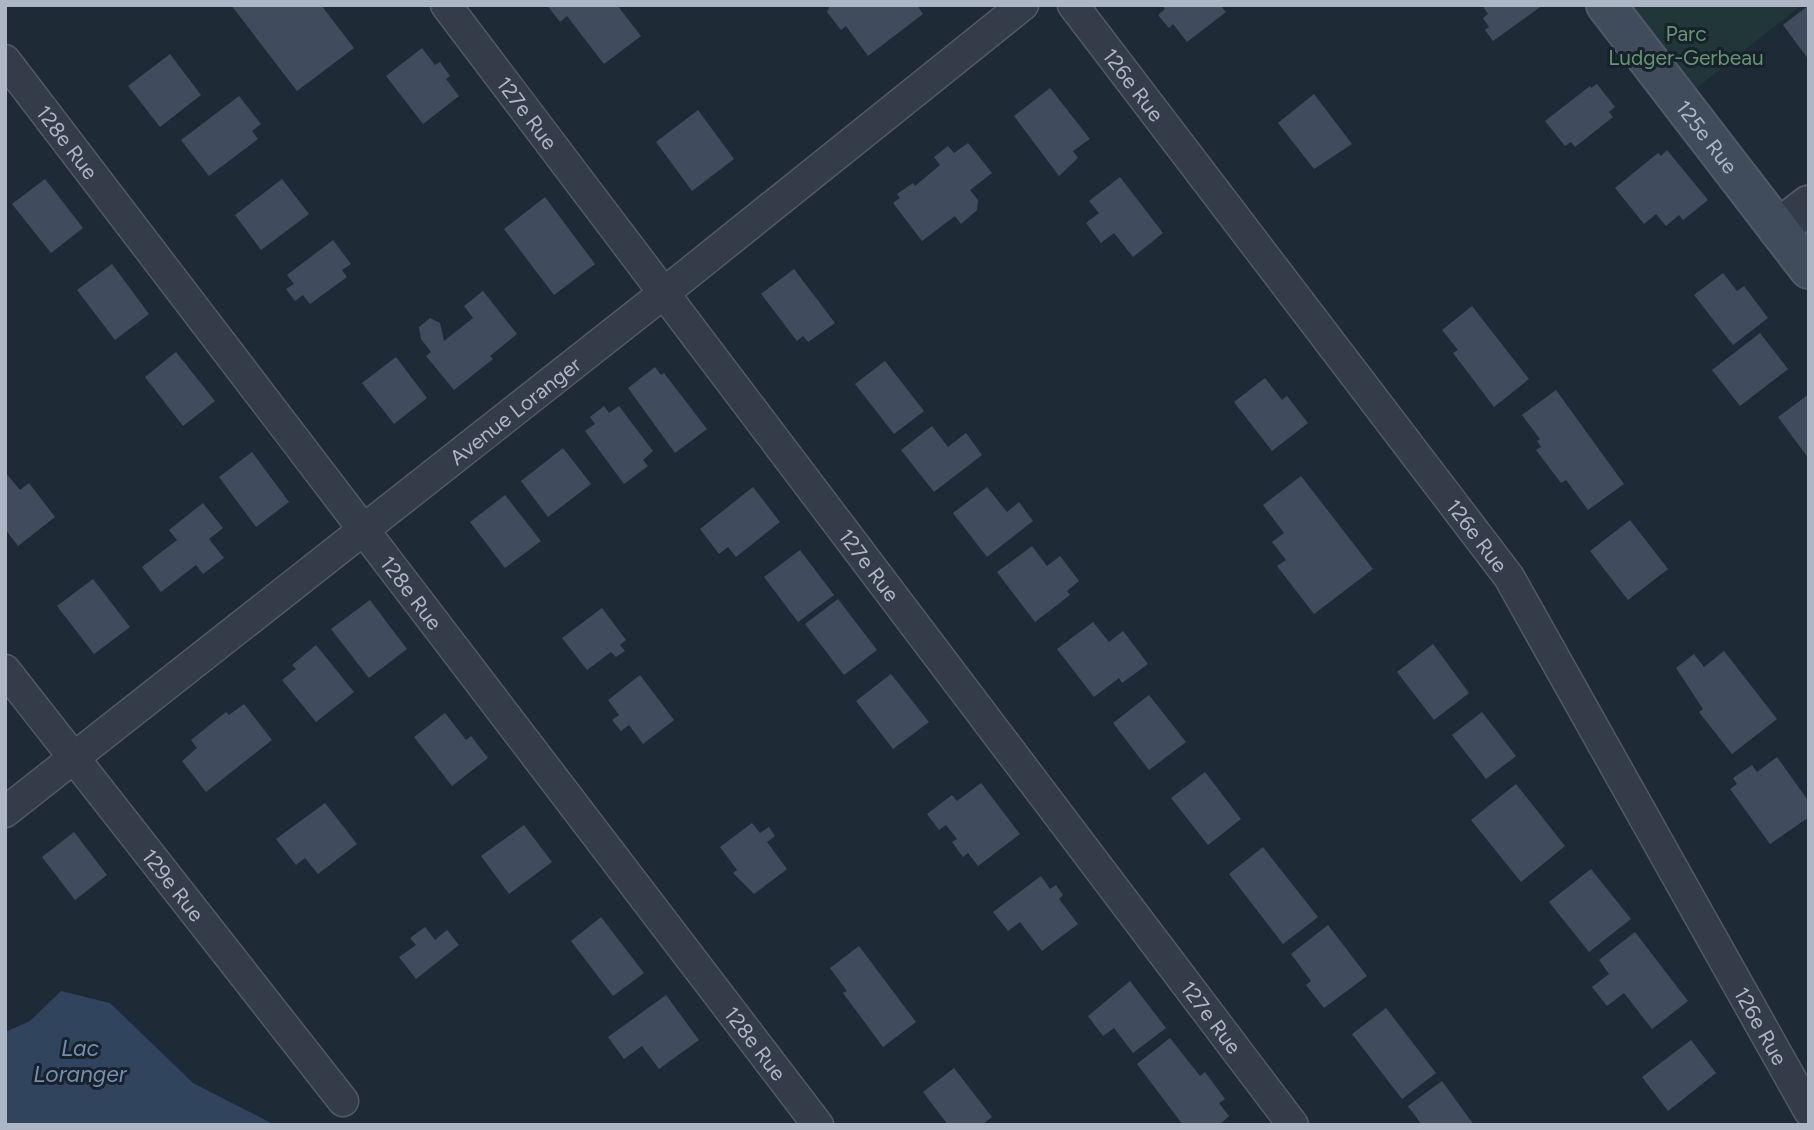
<svg xmlns="http://www.w3.org/2000/svg" width="1814" height="1130" viewBox="0 0 1814 1130" font-family="Figtree,sans-serif">
<style>
.green{fill:#213638}
.water{fill:#30445e}
.building{fill:#404c5d}
.lines{fill:none;stroke-linecap:round;stroke-linejoin:round}
.minor-casing{stroke:#505966;stroke-width:33}
.tertiary-casing{stroke:#505966;stroke-width:42}
.secondary-casing{stroke:#505966;stroke-width:42}
.minor{stroke:#333c48;stroke-width:30}
.tertiary{stroke:#333c48;stroke-width:38}
.secondary{stroke:#404b5b;stroke-width:38}
.labels{text-anchor:middle;dominant-baseline:central;stroke-width:6;stroke-linejoin:round;paint-order:stroke}
.park-label{font-size:21px;fill:#64966f;stroke:#18212c}
.street-label{font-size:21px;fill:#adb6c5;stroke:#18212c}
.water-label{font-size:23px;font-style:italic;fill:#748eaf;stroke:#18212c}
</style>
<rect width="100%" height="100%" fill="#1f2a37"/>
<path class="green" d="M1606,5H1802L1680,101Z"/>
<path class="water" d="M61,991L110,1003L193,1083L275,1125H5V1032L30,1021Z"/>
<path class="building" d="M231,5H321L354,48L297,91Z
M547,5H617L641,36L604,64L567,16L560,22Z
M830,5H917L923,14L868,56L846,26L841,30L827,12Z
M1162,5H1220L1226,12L1187,42L1173,24L1169,28L1158,15L1165,9Z
M1482,5H1543L1493,41L1485,30L1489,27L1483,18L1488,14Z
M1809,5V60L1783,25Z
M422,48L435,65L440,62L450,76L446,79L459,96L423,124L386,76Z
M170,54L201,95L160,127L128,86Z
M1597,84L1615,107L1609,112L1613,117L1575,147L1571,142L1565,146L1545,121L1590,86L1591,88Z
M1050,88L1090,139L1073,151L1078,158L1059,176L1014,116Z
M1314,94L1352,144L1314,169L1278,123Z
M239,96L261,124L252,131L258,139L209,176L181,140Z
M698,110L734,159L692,191L656,142Z
M968,143L992,173L970,190L978,200L977,210L961,224L955,216L922,241L893,203L900,198L897,194L913,183L915,186L940,165L934,157L948,146L954,153Z
M1667,150L1708,200L1683,220L1679,215L1666,226L1656,214L1644,224L1615,188L1658,153L1661,156Z
M1120,177L1163,233L1133,257L1114,233L1101,243L1086,223L1099,213L1089,201Z
M45,179L83,228L51,253L12,204Z
M282,179L309,214L261,250L235,215Z
M545,197L595,264L554,295L504,229Z
M333,240L351,264L342,270L347,277L310,304L303,295L295,301L286,289L294,284L287,275Z
M112,264L149,314L115,340L77,290Z
M794,269L835,323L808,342L803,336L797,341L761,294Z
M1723,273L1737,291L1744,286L1768,318L1733,345L1694,295Z
M483,291L517,334L490,356L493,359L454,390L426,356L431,352L421,339L419,327L430,318L440,323L444,341L473,318L464,306Z
M1472,306L1529,379L1494,407L1453,353L1458,350L1442,330Z
M1760,333L1788,369L1740,406L1712,370Z
M176,352L215,401L183,426L145,377Z
M396,357L427,398L394,424L362,383Z
M885,361L924,411L894,434L855,384Z
M655,367L661,375L664,373L707,429L675,453L628,388Z
M1265,378L1282,400L1287,396L1308,423L1272,451L1234,402Z
M1556,390L1624,484L1588,510L1566,480L1561,483L1536,450L1541,447L1537,441L1540,439L1522,415Z
M1809,394V459L1778,417Z
M604,406L609,413L619,406L653,451L643,460L648,466L624,484L585,431L595,424L590,417Z
M932,426L948,447L966,433L982,455L934,492L901,450Z
M563,448L591,484L548,517L521,481Z
M252,452L289,502L256,527L219,477Z
M5,472L20,490L29,483L55,517L18,546L5,529Z
M1301,476L1373,569L1314,614L1277,566L1286,560L1272,542L1284,533L1263,505Z
M753,487L780,522L736,557L728,547L719,554L700,529Z
M987,487L1007,512L1019,502L1033,521L987,557L953,513Z
M505,495L541,541L505,568L470,522Z
M203,503L223,528L209,539L224,558L203,574L196,565L161,592L142,567L177,540L169,530Z
M1630,520L1668,569L1628,600L1590,551Z
M1032,546L1047,566L1060,556L1079,581L1067,591L1070,595L1035,622L997,572Z
M800,550L834,595L798,622L764,577Z
M93,579L130,627L94,654L57,606Z
M838,599L877,650L844,675L805,624Z
M370,600L407,649L369,678L331,629Z
M602,608L626,640L620,645L625,651L616,657L611,652L587,670L562,638Z
M1093,622L1109,642L1123,631L1148,664L1122,683L1119,678L1094,697L1057,649Z
M1433,644L1469,693L1434,720L1397,672Z
M316,645L354,692L316,722L282,680L296,669L292,665Z
M1724,651L1777,719L1732,754L1699,712L1703,709L1676,668L1694,654L1704,667Z
M891,674L929,722L893,749L856,701Z
M640,675L674,720L643,744L629,725L621,731L612,720L619,715L608,700Z
M1149,695L1186,742L1149,770L1113,723Z
M244,704L272,740L206,792L182,761L197,748L191,740L226,712L229,715Z
M1482,712L1516,756L1486,779L1452,735Z
M445,713L466,740L471,736L488,758L452,786L414,737Z
M1777,757L1809,802V817L1770,844L1730,789L1737,784L1733,778L1752,765L1757,772Z
M1205,772L1241,819L1208,845L1171,798Z
M981,783L1020,834L978,866L968,853L963,857L952,842L957,839L946,825L939,830L927,814L952,795L957,801Z
M1516,784L1565,846L1521,882L1471,820Z
M325,803L357,844L318,874L305,858L296,865L276,839Z
M752,823L760,833L769,827L775,836L767,842L787,869L754,894L733,873L737,870L720,847Z
M524,825L552,862L509,894L481,856Z
M74,832L107,875L75,900L42,857Z
M1263,847L1318,917L1283,944L1229,874Z
M1591,869L1631,919L1589,952L1549,902Z
M1041,876L1050,889L1056,885L1063,895L1059,899L1078,924L1042,951L1020,922L1008,931L993,912Z
M601,917L644,973L613,996L571,941Z
M1328,925L1367,976L1324,1008L1306,985L1311,981L1291,954Z
M425,927L435,940L447,930L459,945L416,979L399,957L416,945L410,938Z
M1635,932L1688,1001L1652,1029L1624,993L1607,1006L1592,987L1609,974L1599,960Z
M859,946L916,1022L883,1047L843,993L847,991L830,968Z
M1130,981L1166,1028L1133,1053L1114,1028L1103,1036L1088,1016Z
M666,995L699,1040L659,1069L642,1046L624,1059L608,1037Z
M1386,1008L1436,1073L1402,1099L1352,1034Z
M1170,1038L1200,1076L1205,1072L1225,1099L1219,1103L1229,1116L1219,1125H1183L1137,1064Z
M1691,1040L1716,1073L1668,1111L1642,1077Z
M954,1068L992,1117L982,1125H948L923,1092Z
M1442,1081L1474,1125H1422L1408,1106Z"/>
<g class="lines">
<defs>
<g id="minor">
<path id="s1" d="M446,5L1293,1125"/>
<path id="s2" d="M1073,5L1509,577L1809,1111"/>
<path id="s3" d="M5,60L818,1125"/>
<path id="s4" d="M5,670L343,1101"/>
<path id="s5" d="M5,812L664,293L1023,5"/>
</g>
<path id="tertiary" d="M1778,229L1809,205"/>
<g id="secondary">
<path id="s6" d="M1606,5L1809,269"/>
</g>
</defs>
<use href="#minor" class="minor-casing"/>
<use href="#tertiary" class="tertiary-casing"/>
<use href="#secondary" class="secondary-casing"/>
<use href="#minor" class="minor"/>
<use href="#tertiary" class="tertiary"/>
<use href="#secondary" class="secondary"/>
</g>
<g class="labels">
<g class="park-label">
<text x="1686" y="33">Parc<tspan x="1686" dy="24">Ludger-Gerbeau</tspan></text>
</g>
<g class="street-label">
<text stroke="none"><textPath href="#s2" startOffset="100">126e Rue</textPath></text>
<text stroke="none"><textPath href="#s1" startOffset="135">127e Rue</textPath></text>
<text stroke="none"><textPath href="#s6" startOffset="166">125e Rue</textPath></text>
<text stroke="none"><textPath href="#s3" startOffset="103">128e Rue</textPath></text>
<text stroke="none"><textPath href="#s5" startOffset="649">Avenue Loranger</textPath></text>
<text stroke="none"><textPath href="#s2" startOffset="667">126e Rue</textPath></text>
<text stroke="none"><textPath href="#s1" startOffset="702">127e Rue</textPath></text>
<text stroke="none"><textPath href="#s3" startOffset="670">128e Rue</textPath></text>
<text stroke="none"><textPath href="#s4" startOffset="273">129e Rue</textPath></text>
<text stroke="none"><textPath href="#s1" startOffset="1269">127e Rue</textPath></text>
<text stroke="none"><textPath href="#s2" startOffset="1234">126e Rue</textPath></text>
<text stroke="none"><textPath href="#s3" startOffset="1237">128e Rue</textPath></text>
</g>
<g class="water-label">
<text x="80" y="1048">Lac<tspan x="80" dy="26">Loranger</tspan></text>
</g>
</g>
<rect width="1814" height="1130" fill="none" stroke="#adb6c5" stroke-width="14"/>
</svg>
